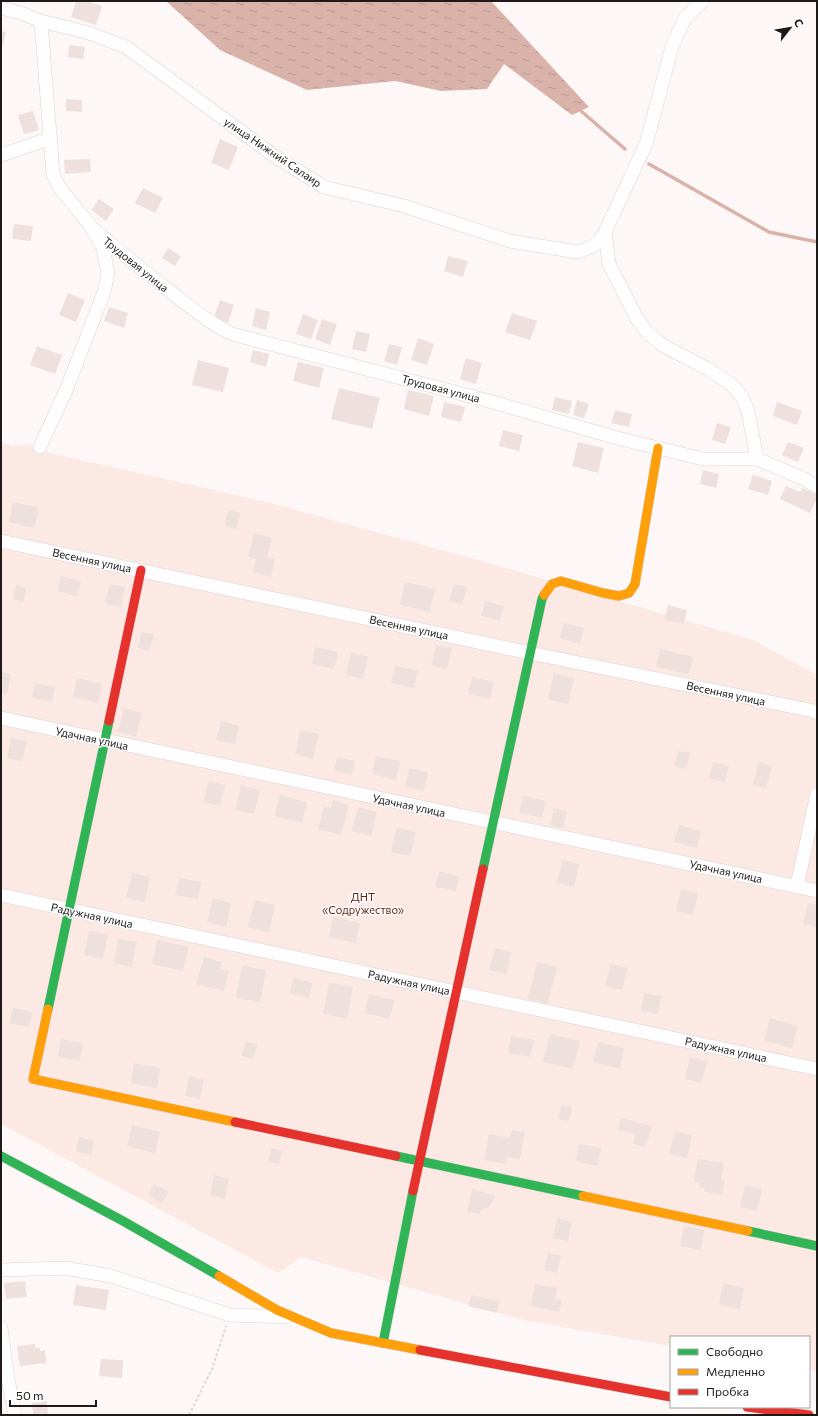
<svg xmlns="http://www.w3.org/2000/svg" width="818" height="1416" viewBox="0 0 818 1416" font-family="Commissioner,sans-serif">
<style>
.green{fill:#fce9e4}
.water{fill:url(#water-ripples)}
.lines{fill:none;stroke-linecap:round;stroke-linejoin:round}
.stream{stroke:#d9b3aa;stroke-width:3.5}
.building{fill:#ede0dd}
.street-casing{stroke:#d8d4d3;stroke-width:14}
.fast-casing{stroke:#d8d4d3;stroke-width:10}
.slow-casing{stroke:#d8d4d3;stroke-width:10}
.jam-casing{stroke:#d8d4d3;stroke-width:10}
.path{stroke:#dad9d9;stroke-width:2;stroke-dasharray:3 2;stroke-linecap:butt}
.street{stroke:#fffefe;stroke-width:13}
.fast{stroke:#30b455;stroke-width:9}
.slow{stroke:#ff9f0a;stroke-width:9}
.jam{stroke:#e5322d;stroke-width:9}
.labels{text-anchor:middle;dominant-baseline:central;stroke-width:3;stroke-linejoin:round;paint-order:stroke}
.street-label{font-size:11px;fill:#1d1a19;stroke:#fff}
.park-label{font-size:11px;fill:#632316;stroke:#fff}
</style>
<defs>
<pattern id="water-ripples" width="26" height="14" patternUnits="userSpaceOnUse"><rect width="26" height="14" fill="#d9b3aa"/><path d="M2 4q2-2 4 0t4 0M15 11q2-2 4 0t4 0" fill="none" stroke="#ba9992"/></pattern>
</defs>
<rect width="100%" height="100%" fill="#fdf8f7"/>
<path class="green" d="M1,442L13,446L28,444L50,453L267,502L496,565L753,640L817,675V1371L809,1370V1337H671V1346L527,1321L301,1257L278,1273L1,1124Z"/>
<path class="water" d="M166,1H491L589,107L572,115L504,64L487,89L441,91L395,81L307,90L220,50Z"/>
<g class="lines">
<path class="stream" d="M581,111L625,149
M649,164L769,232L817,242"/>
</g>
<path class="building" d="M76,1H87L102,6L96,25L71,17Z
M1,31L6,32L2,48L1,47Z
M69,45L85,47L83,59L68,57Z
M66,99L82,100V112L66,111Z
M33,111L39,130L24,134L18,115Z
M220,139L238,147L229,170L211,163Z
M90,159L91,172L65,174L64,160Z
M143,188L163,198L155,213L135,203Z
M99,199L114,209L106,221L91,210Z
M14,224L33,226L31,241L12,239Z
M168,248L181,256L175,266L162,258Z
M448,256L468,261L463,277L444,271Z
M68,293L85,300L76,322L59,315Z
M220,300L234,305L228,323L214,318Z
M109,307L128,313L124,328L104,321Z
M256,308L270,312L266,330L252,326Z
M512,313L537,321L530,340L505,332Z
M303,314L318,320L311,339L296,334Z
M322,319L337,324L330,345L315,339Z
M356,331L370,334L366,352L352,349Z
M418,338L434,344L427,365L411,360Z
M389,344L402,347L397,365L384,361Z
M37,346L62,355L55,374L30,365Z
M253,350L269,354L266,367L250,362Z
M466,358L482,363L476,384L460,379Z
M198,360L229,368L223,392L192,385Z
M298,362L324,368L319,388L293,381Z
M339,388L380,398L372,429L331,419Z
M408,390L434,396L429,416L404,409Z
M555,397L572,401L569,414L552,410Z
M577,400L589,404L584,418L573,415Z
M444,402L465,407L461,422L441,417Z
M777,402L802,411L797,425L773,416Z
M615,410L632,414L629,427L611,423Z
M717,423L731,427L725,444L712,440Z
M503,430L523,435L519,451L499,446Z
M578,442L604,448L598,473L572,466Z
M788,442L804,448L798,462L782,455Z
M703,470L719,474L716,488L700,484Z
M753,475L772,481L768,495L748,489Z
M786,486L800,492L802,488L817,495V498L810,513L780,499Z
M13,502L39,508L34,528L9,522Z
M228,510L240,513L236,529L225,526Z
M254,533L272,538L267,557L275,559L271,577L253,572L256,559L248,557Z
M61,576L81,581L77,596L58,591Z
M405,582L435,589L430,612L400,605Z
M110,584L125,587L121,607L105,604Z
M454,584L467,587L462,604L449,601Z
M16,585L26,588L23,602L13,599Z
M485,601L504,606L500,620L481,616Z
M668,605L687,610L684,624L665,620Z
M564,623L584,628L580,644L560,638Z
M142,632L154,635L150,651L138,648Z
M436,645L452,648L447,669L431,665Z
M315,647L338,652L334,669L312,664Z
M660,649L693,657L689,674L656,667Z
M351,653L368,656L363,679L346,675Z
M395,666L418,671L414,688L391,683Z
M1,672L11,674L7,694L1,693Z
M554,673L574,678L568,704L548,699Z
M472,677L494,682L490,699L468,694Z
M77,678L102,684L98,703L73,697Z
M35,683L55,687L52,702L32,698Z
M124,708L142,713L136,737L118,732Z
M221,721L239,726L235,744L216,740Z
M300,730L319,734L313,759L295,754Z
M11,738L27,741L22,761L7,758Z
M678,751L690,753L686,769L674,766Z
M376,756L400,761L396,780L372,774Z
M337,757L355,761L352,775L334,771Z
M713,762L729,766L725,782L709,778Z
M759,762L772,766L766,788L753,785Z
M409,768L428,772L424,791L405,787Z
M209,781L225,785L220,806L203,802Z
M241,785L260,790L254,814L235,810Z
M279,795L307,802L302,823L275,816Z
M523,796L546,801L542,818L519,813Z
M333,800L349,805L341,835L318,829L324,806L331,808Z
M358,807L377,812L371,836L352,831Z
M554,808L567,811L563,828L550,825Z
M679,825L701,831L697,848L674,842Z
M397,827L416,832L410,856L391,852Z
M562,860L579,864L574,887L557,883Z
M439,871L459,876L456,891L435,887Z
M132,873L150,877L145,902L126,898Z
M179,878L201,882L198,899L175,895Z
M681,889L698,893L693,915L676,911Z
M213,898L231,903L226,927L207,922Z
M255,900L275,905L269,932L248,927Z
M808,903L817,905V927L803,924Z
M333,917L360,923L356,943L329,937Z
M89,931L108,934L103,959L84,955Z
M118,939L137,942L132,967L114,963Z
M157,940L189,947L183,971L152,964Z
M495,948L511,952L507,974L489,970Z
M204,957L221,962L220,968L229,971L224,991L196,984Z
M537,962L557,967L548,1004L528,999Z
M610,964L628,968L622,990L605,986Z
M242,966L266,970L260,1002L236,998Z
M293,978L313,983L309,998L290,993Z
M329,983L353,987L347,1019L323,1014Z
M644,993L661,996L658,1014L641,1011Z
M369,994L394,1000L390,1019L365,1013Z
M13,1008L33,1012L29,1027L9,1023Z
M770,1018L798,1026L792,1048L764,1040Z
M550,1034L580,1041L573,1069L543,1062Z
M511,1036L534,1040L530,1057L508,1053Z
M61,1039L83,1043L80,1060L58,1057Z
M245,1042L257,1044L254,1059L242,1056Z
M598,1042L624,1048L620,1069L593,1062Z
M690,1057L707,1061L702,1083L685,1079Z
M134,1063L160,1068L157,1088L131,1083Z
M189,1076L204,1080L200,1099L185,1096Z
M561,1105L572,1107L569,1121L558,1119Z
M621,1118L652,1126L646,1147L633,1144L635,1134L618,1130Z
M132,1125L160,1132L155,1153L127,1146Z
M512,1130L525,1132L520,1159L507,1157L506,1164L484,1160L489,1134L510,1138Z
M675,1132L692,1135L687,1158L669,1154Z
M79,1137L94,1141L91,1155L76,1151Z
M579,1144L601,1148L598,1166L575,1161Z
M271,1148L282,1151L279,1164L268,1162Z
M698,1159L724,1163L721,1181H725L722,1195L704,1192L705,1188L699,1187L700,1183L694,1182Z
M214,1175L229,1179L225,1199L210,1195Z
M154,1184L169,1192L162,1203L148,1195Z
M745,1185L762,1189L757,1211L740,1207Z
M472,1189L495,1195L494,1199L488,1207L481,1210L480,1214L467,1212Z
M557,1218L572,1222L568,1241L553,1238Z
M684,1226L705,1230L701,1250L680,1246Z
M548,1253L561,1256L557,1273L544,1270Z
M25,1281L27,1297L6,1299L4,1283Z
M723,1283L744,1288L740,1309L719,1305Z
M535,1284L557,1288L555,1299L562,1300L559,1312L531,1306Z
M76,1285L109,1290L106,1310L73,1305Z
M471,1295L499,1301L497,1313L468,1306Z
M35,1344L36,1348H40V1351L45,1350L46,1363L20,1366L17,1346Z
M101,1359L123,1360L122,1378L99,1376Z
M47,1401L48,1415H33L32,1403Z"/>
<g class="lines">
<defs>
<path id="street" d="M1,8L21,13L41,21L89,33L126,47L273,155L324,187L404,206L510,241L577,252L591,247L599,241L605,232L646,144L672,47L685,18L703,1
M1,155L51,138
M92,228C120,252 148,274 176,296C194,310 211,324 232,334L489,401L617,438L703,459H757L804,479L817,487
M605,232L609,264L637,319L648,333L662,345L708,369L732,385L742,397L748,411L757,459
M40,447L67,388L104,292L108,273L103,248L92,228L60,188L53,175L41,21
M1,541L530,653L814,711L817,713
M1,718L817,891
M797,886L817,794
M1,895L817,1069
M1,1270L65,1268L111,1276L230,1315L286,1317
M1,1328L8,1379L15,1415"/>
<path id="fast" d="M483,869L542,599L544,595
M48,1009L109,721
M1,1156L123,1221L219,1276
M396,1156L583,1196
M748,1231L817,1246
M383,1343L413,1191"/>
<path id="slow" d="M544,595L552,584L561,581L603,593L619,596L629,593L635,584L658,448
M48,1009L33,1079L235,1122
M583,1196L748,1231
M219,1276L277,1310L331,1333L420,1350"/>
<path id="jam" d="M109,721L141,570
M235,1122L396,1156
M413,1191L483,869
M420,1350L671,1397
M747,1407L809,1415"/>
</defs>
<use href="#street" class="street-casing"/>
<use href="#fast" class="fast-casing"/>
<use href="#slow" class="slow-casing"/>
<use href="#jam" class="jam-casing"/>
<path class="path" d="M189,1415L212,1369L226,1326"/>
<use href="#street" class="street"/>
<use href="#fast" class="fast"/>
<use href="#slow" class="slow"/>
<use href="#jam" class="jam"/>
</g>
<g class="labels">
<g class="street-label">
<text transform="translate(273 152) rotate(34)">улица Нижний Салаир</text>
<text transform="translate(136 264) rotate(39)">Трудовая улица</text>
<text transform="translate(441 388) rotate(15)">Трудовая улица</text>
<text transform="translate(92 560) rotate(12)">Весенняя улица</text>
<text transform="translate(409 627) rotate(12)">Весенняя улица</text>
<text transform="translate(726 693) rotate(12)">Весенняя улица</text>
<text transform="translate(92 738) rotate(12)">Удачная улица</text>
<text transform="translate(409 805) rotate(12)">Удачная улица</text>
<text transform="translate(726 871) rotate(12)">Удачная улица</text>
<text transform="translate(92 915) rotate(12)">Радужная улица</text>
<text transform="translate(409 982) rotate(12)">Радужная улица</text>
<text transform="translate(726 1049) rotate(12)">Радужная улица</text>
</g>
<g class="park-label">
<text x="363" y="896">ДНТ<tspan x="363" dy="13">«Содружество»</tspan></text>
</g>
</g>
<rect width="818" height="1416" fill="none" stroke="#1d1a19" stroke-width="4"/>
<rect x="670" y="1336" width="140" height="72" fill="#ffffff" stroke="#a5a3a3"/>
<rect x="678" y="1349" width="20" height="6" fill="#30b455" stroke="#a5a3a3"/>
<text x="706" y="1356" font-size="12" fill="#1d1a19">Свободно</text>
<rect x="678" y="1369" width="20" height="6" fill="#ff9f0a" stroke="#a5a3a3"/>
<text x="706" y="1376" font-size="12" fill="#1d1a19">Медленно</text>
<rect x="678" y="1389" width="20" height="6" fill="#e5322d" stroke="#a5a3a3"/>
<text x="706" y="1396" font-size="12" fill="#1d1a19">Пробка</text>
<g transform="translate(790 28) rotate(59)" stroke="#ffffff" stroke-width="3" paint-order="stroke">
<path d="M0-3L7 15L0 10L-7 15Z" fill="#1d1a19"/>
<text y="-6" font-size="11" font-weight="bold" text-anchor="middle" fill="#1d1a19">С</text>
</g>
<path d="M10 1400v6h86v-6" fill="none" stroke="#1d1a19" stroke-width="2"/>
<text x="16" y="1400" font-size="12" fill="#1d1a19" stroke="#ffffff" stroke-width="3" paint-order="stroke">50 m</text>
</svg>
